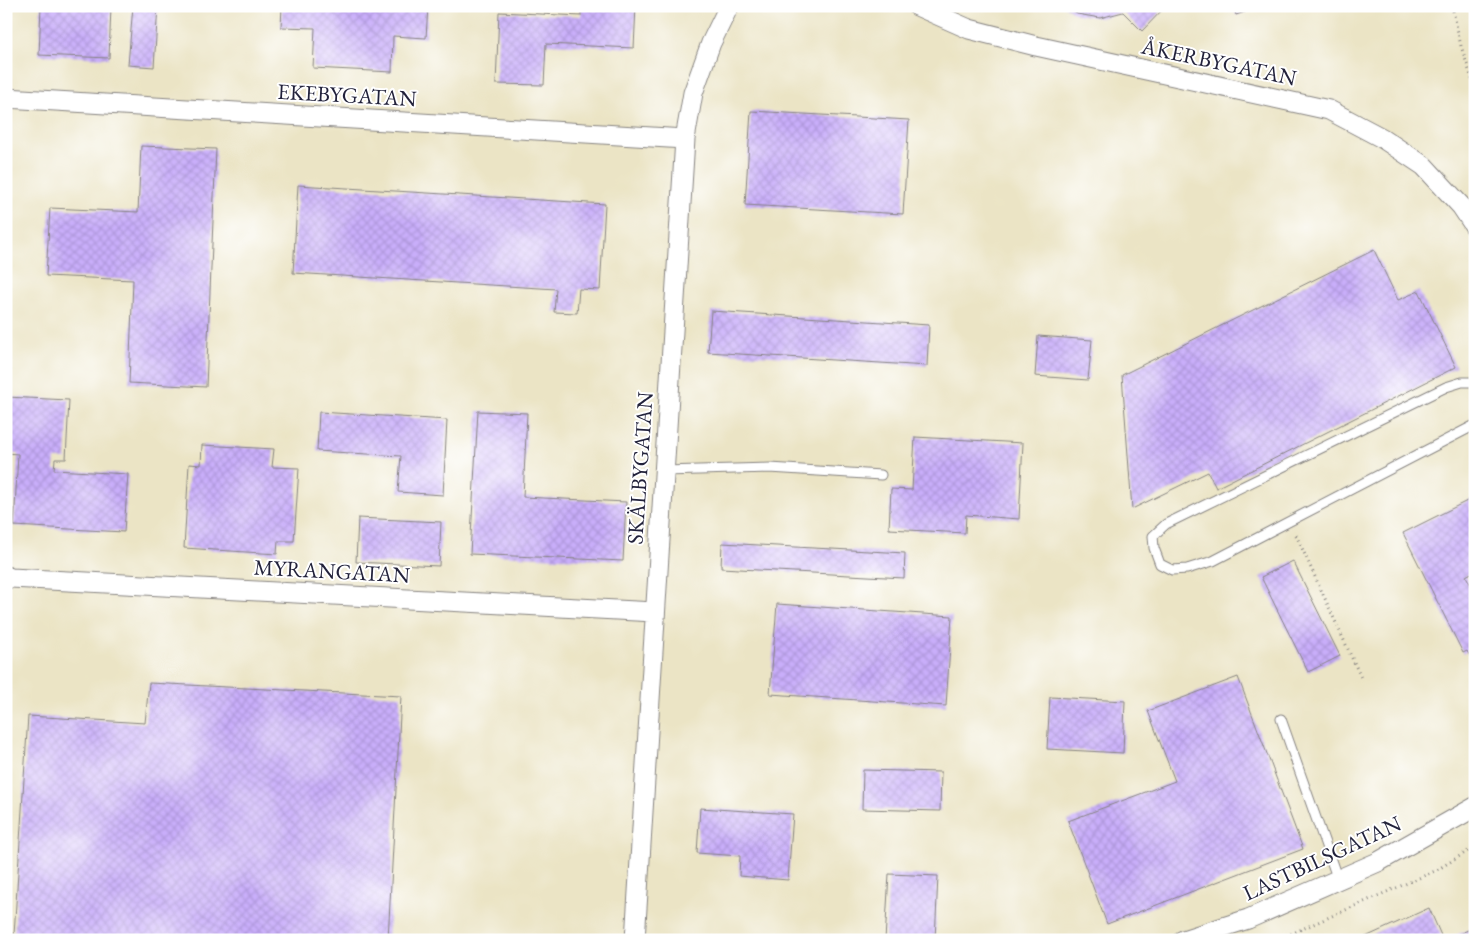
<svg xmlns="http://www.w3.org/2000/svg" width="1481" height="946" viewBox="0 0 1481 946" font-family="'EB Garamond',serif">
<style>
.building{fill:url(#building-cross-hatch)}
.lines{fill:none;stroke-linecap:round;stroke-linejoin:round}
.service-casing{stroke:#868380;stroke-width:11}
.minor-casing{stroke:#868380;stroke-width:21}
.path{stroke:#868380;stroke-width:3;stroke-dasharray:1 4;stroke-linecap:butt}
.service{stroke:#fff;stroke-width:9}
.minor{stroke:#fff;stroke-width:19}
.labels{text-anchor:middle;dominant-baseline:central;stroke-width:4;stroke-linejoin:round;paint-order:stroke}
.street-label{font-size:22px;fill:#22223b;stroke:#fff}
</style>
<defs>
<pattern id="building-cross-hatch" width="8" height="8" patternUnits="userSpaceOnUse" patternTransform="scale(1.25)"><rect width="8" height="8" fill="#c9aefa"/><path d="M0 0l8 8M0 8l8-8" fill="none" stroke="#ac95d7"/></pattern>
</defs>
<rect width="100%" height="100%" fill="#fff"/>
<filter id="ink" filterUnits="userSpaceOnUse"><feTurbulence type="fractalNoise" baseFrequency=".02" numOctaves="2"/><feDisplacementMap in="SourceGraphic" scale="10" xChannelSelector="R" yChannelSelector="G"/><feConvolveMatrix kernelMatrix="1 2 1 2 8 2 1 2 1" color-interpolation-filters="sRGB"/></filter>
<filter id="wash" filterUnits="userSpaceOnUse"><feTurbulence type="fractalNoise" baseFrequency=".0096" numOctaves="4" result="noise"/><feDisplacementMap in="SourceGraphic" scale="20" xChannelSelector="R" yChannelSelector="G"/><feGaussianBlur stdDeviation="1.12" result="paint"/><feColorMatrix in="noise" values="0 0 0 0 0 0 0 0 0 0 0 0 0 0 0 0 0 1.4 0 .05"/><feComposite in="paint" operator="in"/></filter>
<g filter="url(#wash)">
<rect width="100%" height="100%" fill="#ebe4c5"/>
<g id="blocks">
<path class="building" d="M41,6H111L109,58L39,55Z
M133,6H158L154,67L128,65Z
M282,6H428L426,38L393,36L392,72L313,68L315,28L281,27Z
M581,6H636L634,48L546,44L544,85L496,84L499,12L581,16Z
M1064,6H1166L1142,31L1123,12L1100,18L1077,14Z
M1233,6H1259V7L1236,15Z
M751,111L909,120L903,214L745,205Z
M141,146L216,149L206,387L129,383L133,280L46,276L50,208L138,212Z
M298,185L605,204L600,290L579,289L577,313L554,312L556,289L293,273Z
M1374,250L1398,300L1419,291L1456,367L1216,488L1208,472L1132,509L1122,375Z
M711,311L929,325L927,366L708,352Z
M1038,336L1092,340L1088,380L1035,376Z
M6,397L69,400L66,459H55L54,470L128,474L124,532L14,526L18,454L6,453Z
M478,411L527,413L523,497L626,502L623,561L470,554Z
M319,412L447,420L443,495L398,492L401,456L317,451Z
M915,437L1023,443L1019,519L966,515L965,533L889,529L891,489L912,490Z
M202,445L274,449L272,467L299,468L294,541H278L277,554L184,548L189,464L201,465Z
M1475,497V571L1466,576L1475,593V665L1467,651L1463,653L1403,533Z
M358,518L441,522L439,566L356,562Z
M722,543L905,553L904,578L721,568Z
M1293,561L1340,656L1308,672L1261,577Z
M777,604L952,616L946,706L770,694Z
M1238,677L1303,849L1107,924L1068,821L1175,781L1148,711Z
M149,683L401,696L388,940H86L14,935L28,716L145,723Z
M1050,697L1125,701L1123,753L1047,749Z
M863,770L941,772L940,811L862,809Z
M700,808L793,814L788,880L739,876L740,856L697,853Z
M889,874L938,876L935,940H885Z
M1429,908L1443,940H1359Z
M1475,927V940H1445Z"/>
</g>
</g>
<g filter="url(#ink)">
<use href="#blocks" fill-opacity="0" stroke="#868380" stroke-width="1"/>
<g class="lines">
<defs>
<path id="service" d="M1475,382H1462L1446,387L1166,524L1153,536L1154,548L1160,564L1172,570L1187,569L1213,561L1475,425
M664,471L770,468L881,475
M1281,719L1338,880"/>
<path id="minor" d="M917,6L969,29L1036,46L1329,110L1382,138L1424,166L1461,206L1475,227
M6,98L685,139
M6,576L11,578L655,612
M635,940L685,139L693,93L711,43L729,6
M1183,940L1248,919L1378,862L1475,807"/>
</defs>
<use href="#service" class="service-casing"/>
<use href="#minor" class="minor-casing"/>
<path class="path" d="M1452,6L1461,46L1475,88
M1296,535L1362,680
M1277,940L1435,871L1475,847"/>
<use href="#service" class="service"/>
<use href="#minor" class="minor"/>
</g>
</g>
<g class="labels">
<g class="street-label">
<text transform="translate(1219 62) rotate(12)">ÅKERBYGATAN</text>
<text transform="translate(347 95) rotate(3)">EKEBYGATAN</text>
<text transform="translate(640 468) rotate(-86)">SKÄLBYGATAN</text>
<text transform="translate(332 571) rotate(3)">MYRANGATAN</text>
<text transform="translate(1322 858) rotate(-25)">LASTBILSGATAN</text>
</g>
</g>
<rect width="1481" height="946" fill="none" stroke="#fff" stroke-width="25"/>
</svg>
